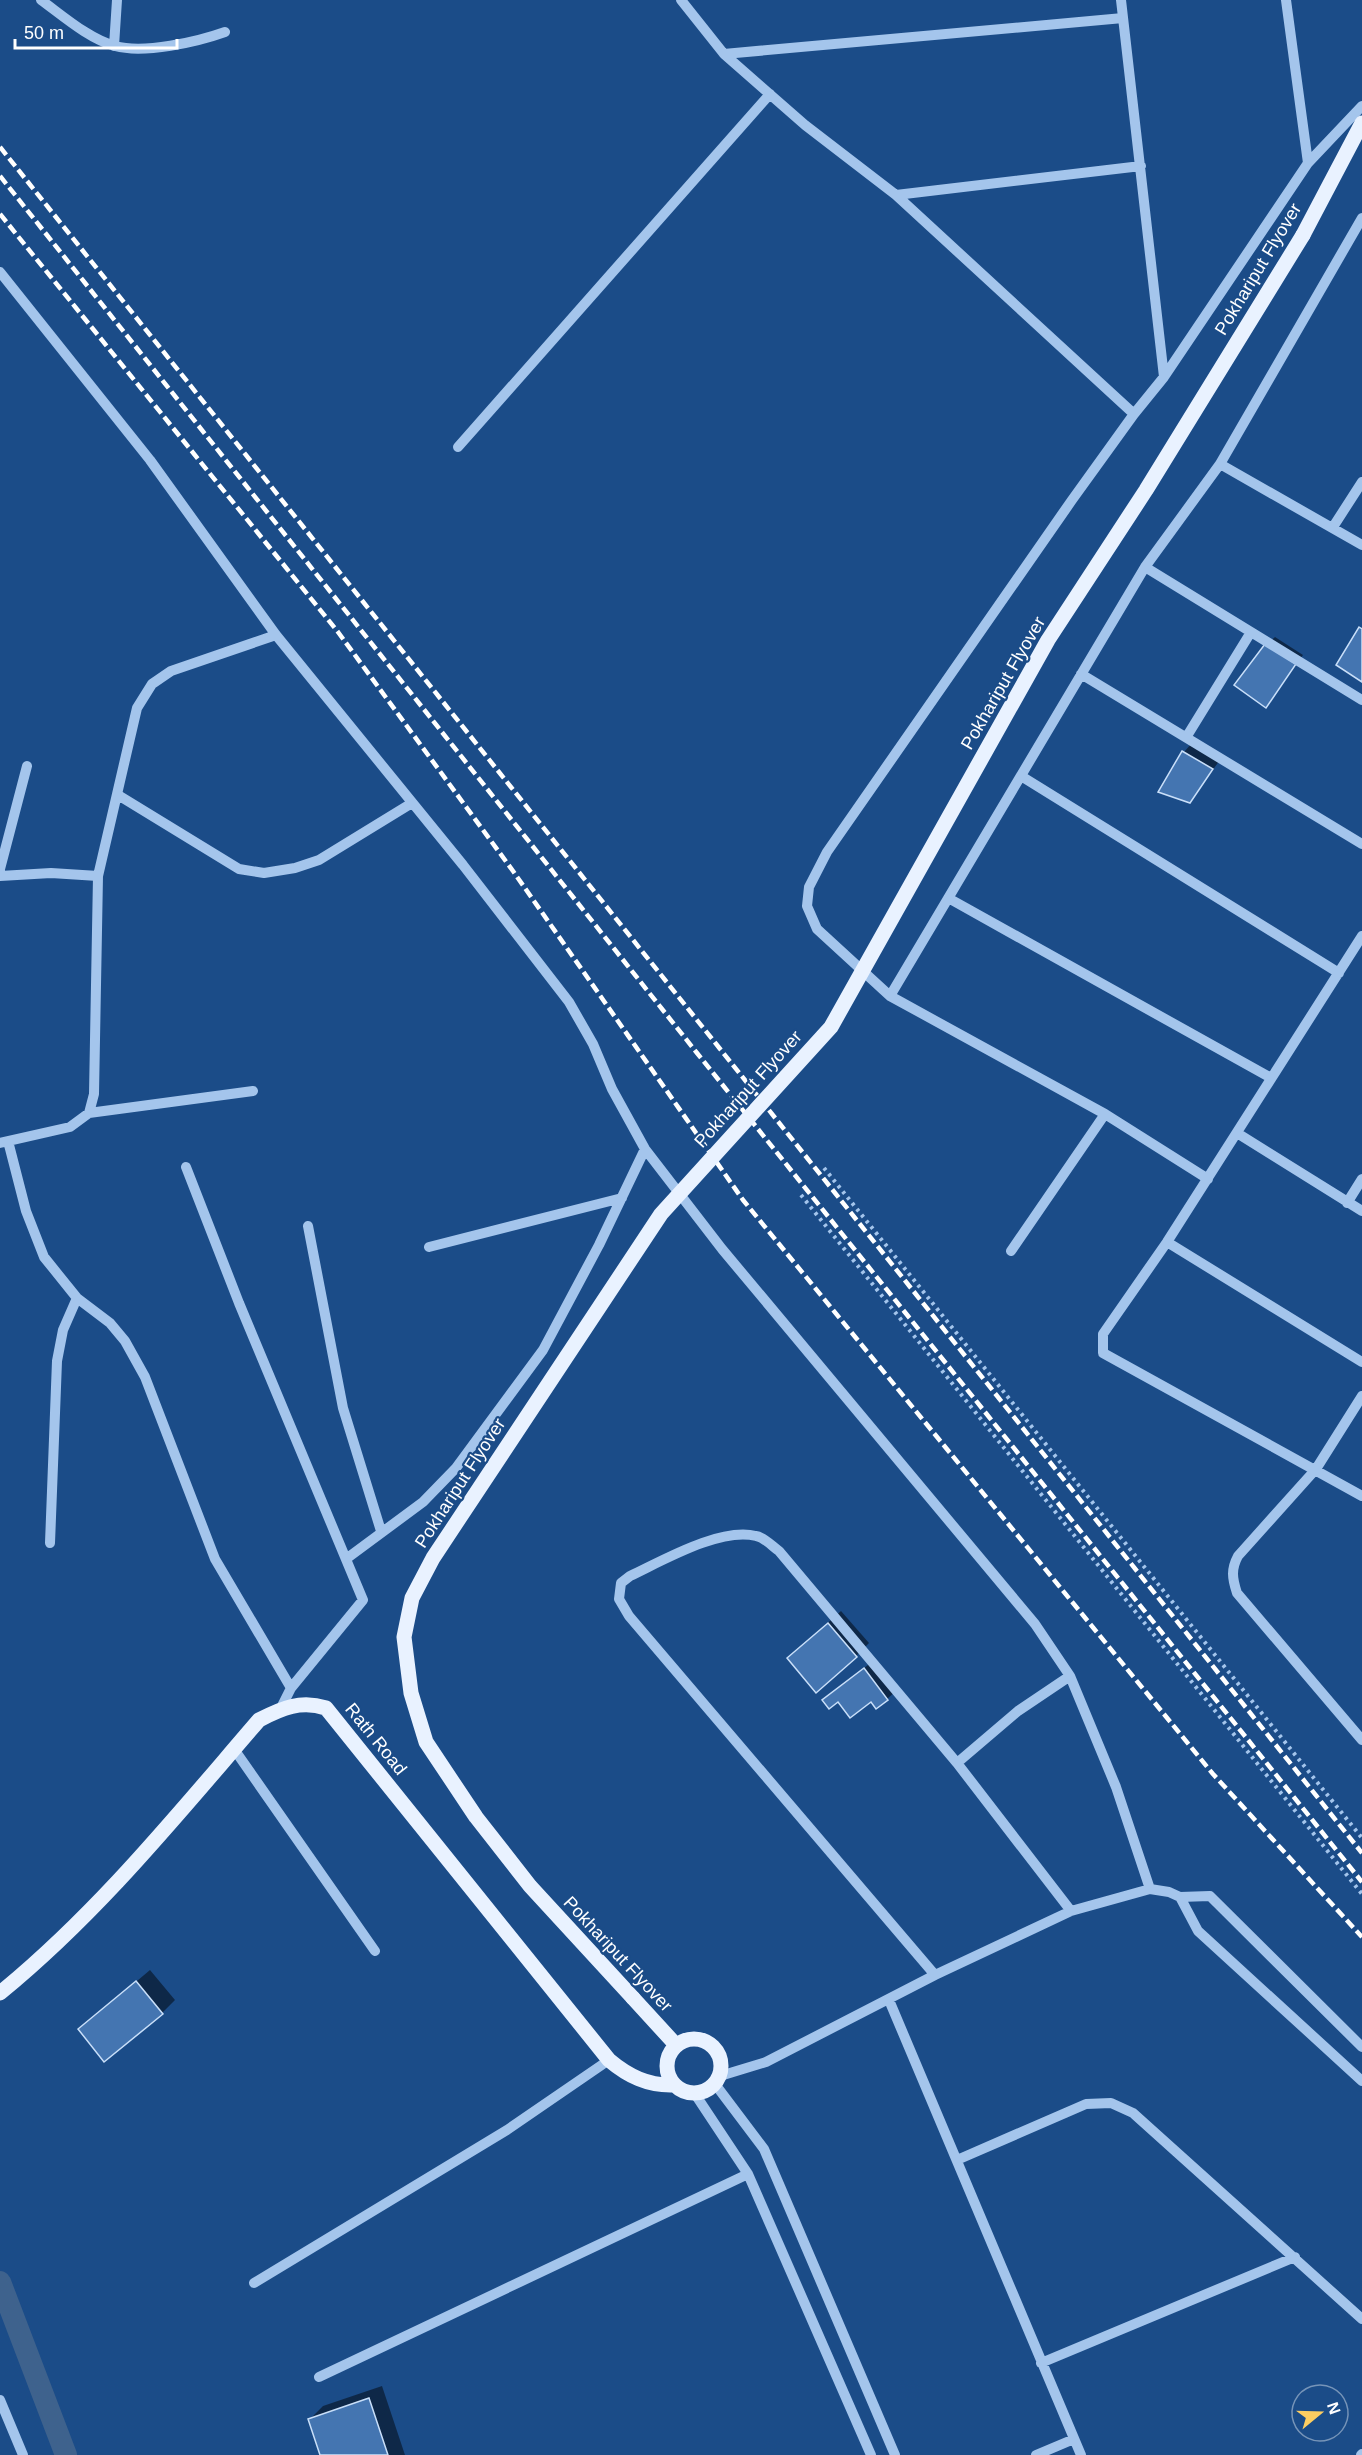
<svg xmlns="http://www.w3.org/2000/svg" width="1362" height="2455" viewBox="0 0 1362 2455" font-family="Arial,sans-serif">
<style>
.shadow{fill:#0007}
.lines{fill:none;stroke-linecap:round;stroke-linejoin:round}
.canal{stroke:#3e628d;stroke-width:22}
.building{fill:#4475b1;stroke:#c9dff9;stroke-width:1.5}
.path{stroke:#a4c5ec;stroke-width:4;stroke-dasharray:3 4.5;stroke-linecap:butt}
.minor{stroke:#a4c5ec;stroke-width:10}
.major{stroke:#e9f2ff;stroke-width:15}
.rail{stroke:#fff;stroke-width:4.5;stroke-dasharray:10 4.5;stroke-linecap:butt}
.major-bridge{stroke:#e9f2ff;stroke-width:15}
.labels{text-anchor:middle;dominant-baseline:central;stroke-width:4.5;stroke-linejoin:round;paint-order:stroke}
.street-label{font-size:18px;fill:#fff;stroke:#1b4c88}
</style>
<rect width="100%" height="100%" fill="#1b4c88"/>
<path class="shadow" d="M1275,637L1303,655L1266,706V645Z
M1192,743L1220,760L1189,802L1160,791L1184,752Z
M841,1611L869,1643L856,1656L789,1658Z
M873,1661L896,1691L887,1699L877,1707L871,1700H824Z
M150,1970L175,2000L162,2013L80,2029Z
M382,2386L405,2455H322L310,2419L323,2406Z"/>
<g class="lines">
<path class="canal" d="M0,2282L66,2455"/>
</g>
<path class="building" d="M1359,627L1362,629V682L1336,665Z
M1265,644L1296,664L1266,708L1234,685Z
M1182,751L1213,769L1190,803L1158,792Z
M828,1623L857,1657L816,1693L787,1658Z
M864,1668L888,1700L876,1709L871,1702L850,1718L838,1702L829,1709L822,1700Z
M136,1981L163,2014L104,2062L78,2029Z
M369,2398L388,2455H320L308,2419Z"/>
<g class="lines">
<path class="path" d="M824,1168L1362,1838
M801,1195L1362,1894"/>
<path class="minor" d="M41,0C63,16 89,39 115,46C144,54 197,42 225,32
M681,0L724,54L805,125L896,195L1134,414
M1121,0L1164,377
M1286,0L1308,163L1362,106
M114,46L117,0
M724,54L1123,18
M896,195L1141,166
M0,272L150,460L276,635L463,865L569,1002L593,1044L612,1089L645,1149L722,1249L1035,1624L1070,1676L1116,1787L1150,1889
M458,447L770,94
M1220,464L1362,545
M1333,527L1362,482
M1145,567L1362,700
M1081,674L1362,844
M1187,736L1251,632
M1021,776L1339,973
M118,795L239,869L264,873L295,868L319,860L412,803
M0,869L27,766
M0,876L51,873L98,876
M950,899L1271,1078
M1362,936L1167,1242L1103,1334V1353L1362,1496
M890,996L1145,567L1220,464L1362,218
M89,1113L253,1091
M1237,1133L1362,1211
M8,1141L26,1211L44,1257L77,1298L110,1323L125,1341L145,1377L215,1559L291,1688
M0,1143L70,1127L89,1113L94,1094L98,876L137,708L152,684L171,671L276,635
M186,1167L239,1303L363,1600L291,1688L281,1708
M1208,1179L1105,1114L890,996L817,929L807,906L809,887L827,852L1072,500L1134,414L1164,377L1308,163
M1347,1203L1362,1179
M308,1226L343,1408L381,1531
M1167,1242L1362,1362
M429,1247L622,1198
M1011,1251L1105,1114
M1362,1396L1316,1469L1238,1556C1231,1569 1232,1578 1237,1593L1362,1740
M50,1543L57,1361L63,1330L77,1298
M346,1559L423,1502L456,1468L543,1350L599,1245L645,1149
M234,1749L375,1951
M957,1763L1018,1711L1070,1676
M1180,1897L1198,1931L1362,2081
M935,1975L629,1616L619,1599L621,1583L630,1576C662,1561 720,1527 756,1536C764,1537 772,1546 779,1551L957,1763L1071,1911
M889,2000L1081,2455
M720,2076L766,2062L935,1975L1071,1911L1150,1889L1169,1892L1180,1897L1210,1896L1362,2047
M715,2084L764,2149L895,2455
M695,2094L748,2174L871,2455
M957,2160L1086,2104L1111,2103L1133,2113L1362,2319
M254,2283L507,2130L609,2060
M1041,2363L1295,2257
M319,2377L748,2174
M0,2400L23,2455
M1036,2455L1074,2439
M1361,2455L1362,2454"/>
<path class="major" d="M1303,235L1362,123
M0,1993C98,1913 177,1815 259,1720C282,1708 301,1700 326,1708L609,2060C628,2076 648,2086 674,2085
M633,1998L676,2045
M667 2066a27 27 0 1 1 54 0a27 27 0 1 1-54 0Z"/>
<path class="rail" d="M0,147L1362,1853
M0,176L697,1053L1362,1882
M0,214L338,632L513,871L743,1200L1213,1774L1362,1937"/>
<path class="major-bridge" d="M633,1998L530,1886L476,1817L426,1742L411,1693L404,1637L412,1598L433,1558L661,1214L831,1027L1048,640L1146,490L1303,235"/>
</g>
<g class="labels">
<g class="street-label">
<text transform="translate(1258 269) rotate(-59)">Pokhariput Flyover</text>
<text transform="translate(1003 683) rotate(-60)">Pokhariput Flyover</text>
<text transform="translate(748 1089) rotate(-48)">Pokhariput Flyover</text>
<text transform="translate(460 1483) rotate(-57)">Pokhariput Flyover</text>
<text transform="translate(376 1739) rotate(51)">Rath Road</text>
<text transform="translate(618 1954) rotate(47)">Pokhariput Flyover</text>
</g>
</g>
<g transform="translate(1320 2413) rotate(71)"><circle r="28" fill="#1b4c88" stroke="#7694b8" stroke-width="1.5"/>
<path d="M0-4.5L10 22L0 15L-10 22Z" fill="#fdce61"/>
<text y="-9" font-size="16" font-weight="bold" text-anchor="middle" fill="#ffffff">N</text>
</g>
<path d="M15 39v9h162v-9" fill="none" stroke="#ffffff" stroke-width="3"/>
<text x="24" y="39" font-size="18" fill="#ffffff" stroke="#1b4c88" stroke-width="4.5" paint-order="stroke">50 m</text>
</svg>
